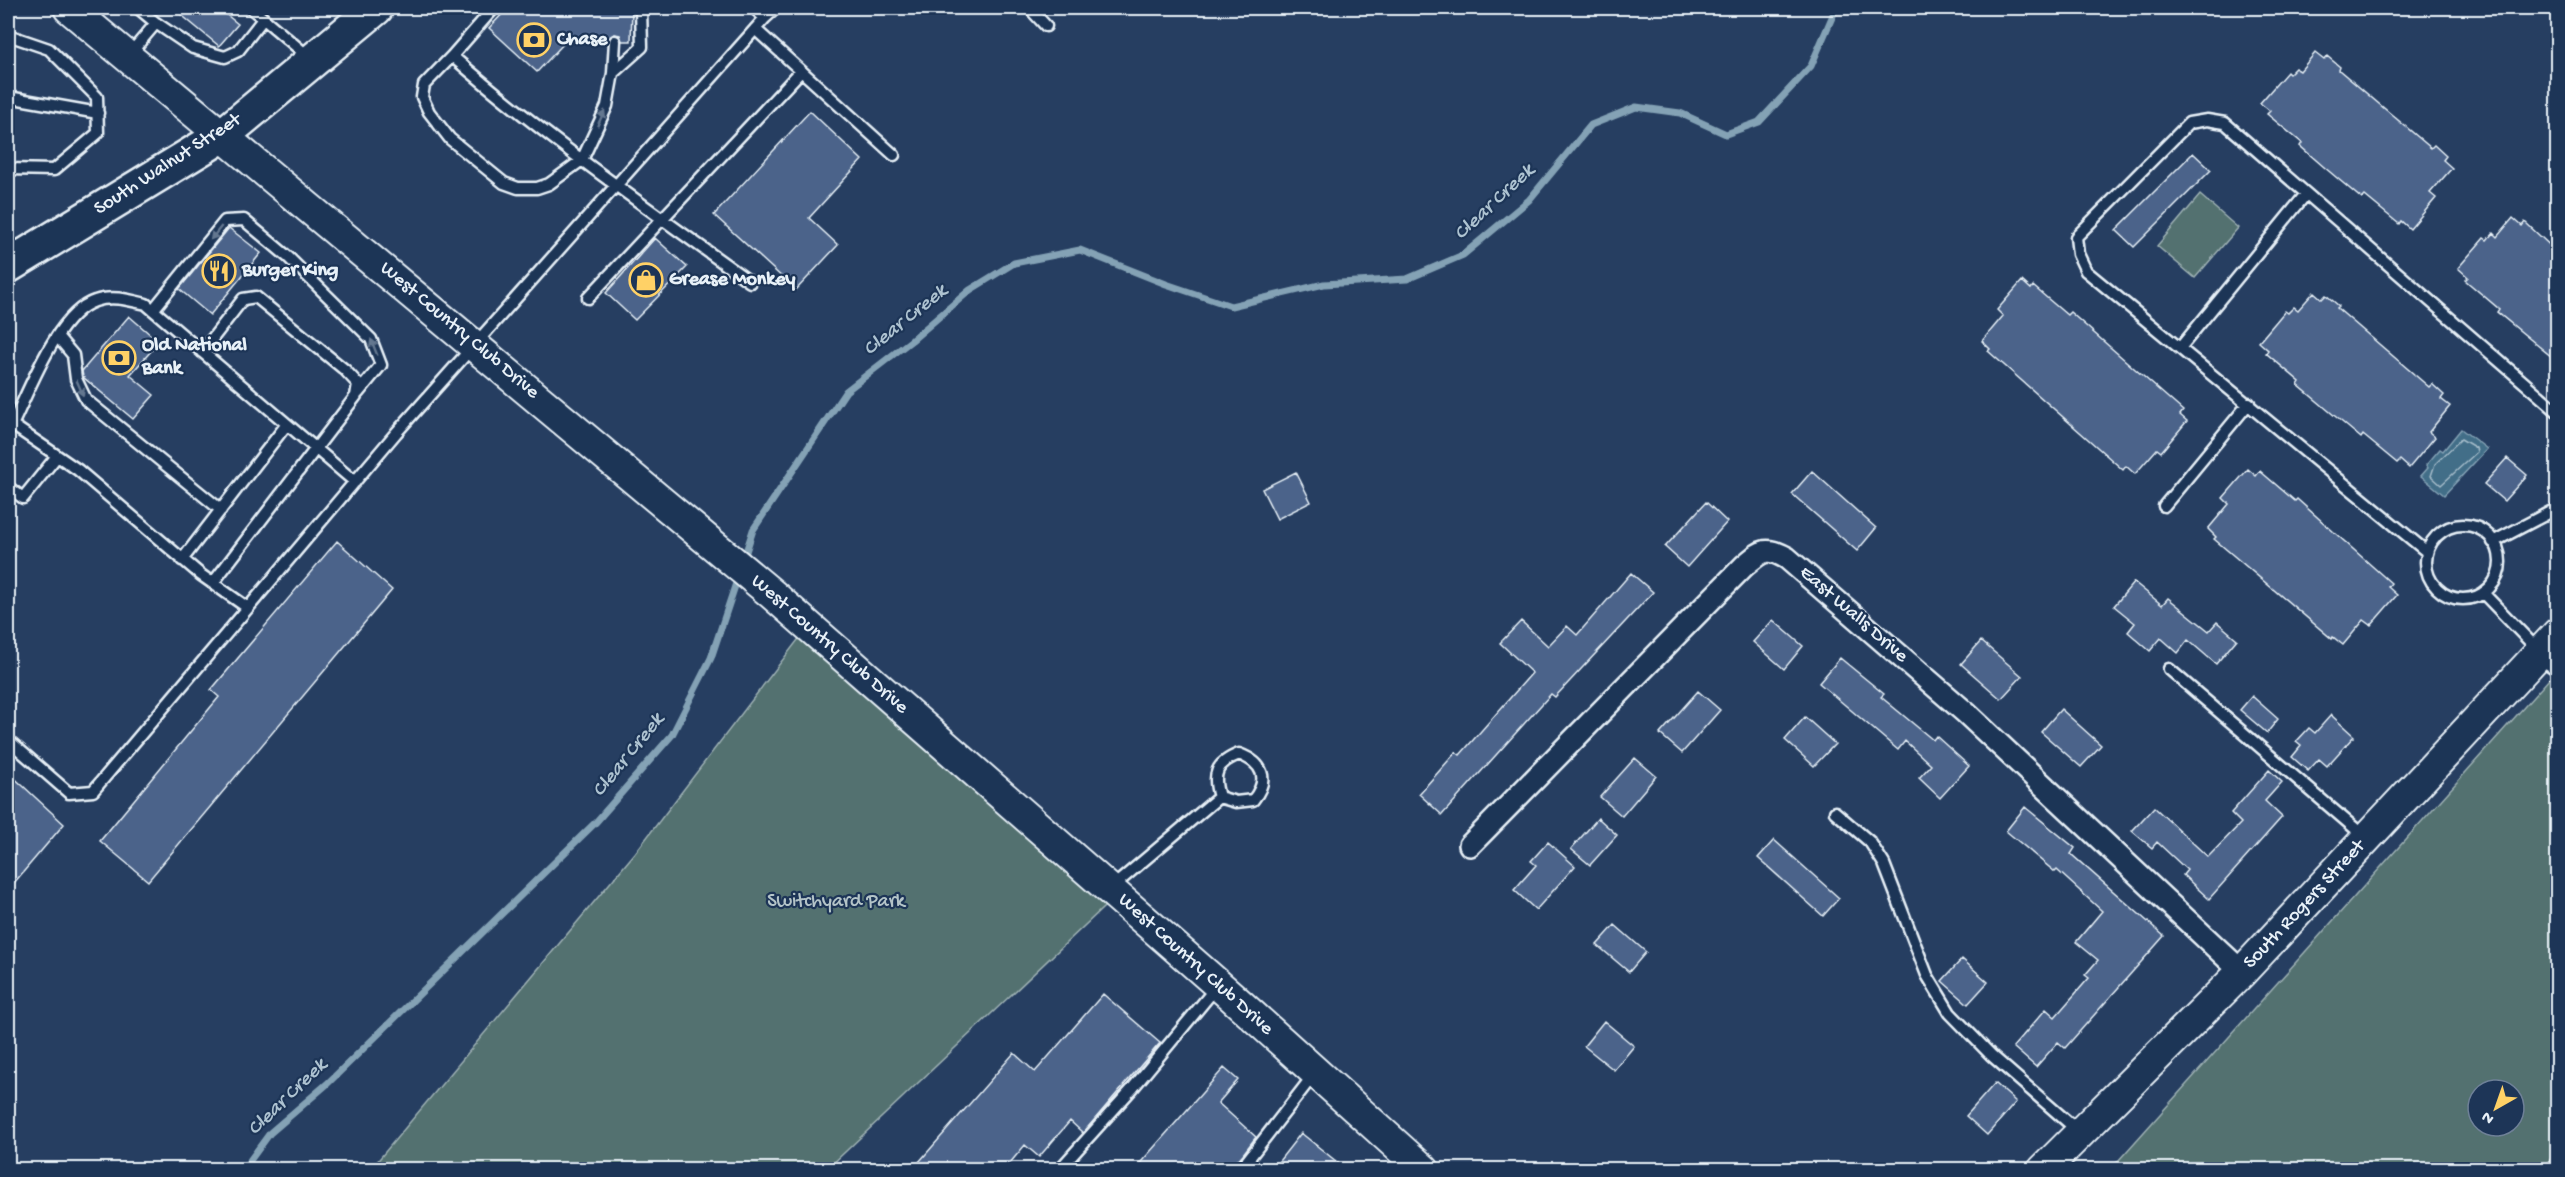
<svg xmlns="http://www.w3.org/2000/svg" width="2565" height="1177" viewBox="0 0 2565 1177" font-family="'Gochi Hand',sans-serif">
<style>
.green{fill:#53716f;stroke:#9eb1b4;stroke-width:1.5;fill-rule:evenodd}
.water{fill:#426e88;stroke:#84a2b5;stroke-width:1.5}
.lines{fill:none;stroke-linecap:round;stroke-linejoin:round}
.shore{stroke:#a6bdcb;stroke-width:1.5}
.stream{stroke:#84a2b5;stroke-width:7}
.building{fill:#4b648a;stroke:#e8f1f8;stroke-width:1.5}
.lane-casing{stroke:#e8f1f8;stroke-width:15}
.street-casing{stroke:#e8f1f8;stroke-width:26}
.secondary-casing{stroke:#e8f1f8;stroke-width:34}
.primary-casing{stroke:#e8f1f8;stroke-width:38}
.lane{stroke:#1d3557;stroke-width:10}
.street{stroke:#1d3557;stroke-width:21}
.secondary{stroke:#1d3557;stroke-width:30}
.primary{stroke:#1d3557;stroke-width:33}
.oneway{fill:#64778f}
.labels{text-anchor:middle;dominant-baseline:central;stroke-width:4.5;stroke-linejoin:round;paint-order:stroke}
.poi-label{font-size:20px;font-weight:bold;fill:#e8f1f8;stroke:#1d3557;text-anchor:start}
.street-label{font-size:20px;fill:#e8f1f8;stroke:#1d3557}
.park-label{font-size:20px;fill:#b4c4c8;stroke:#1d3557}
.water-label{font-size:21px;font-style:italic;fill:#aec3d1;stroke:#1d3557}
</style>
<rect width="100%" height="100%" fill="#263e61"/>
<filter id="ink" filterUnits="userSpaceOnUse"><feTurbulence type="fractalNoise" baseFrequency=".0167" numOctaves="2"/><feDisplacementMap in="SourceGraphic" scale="12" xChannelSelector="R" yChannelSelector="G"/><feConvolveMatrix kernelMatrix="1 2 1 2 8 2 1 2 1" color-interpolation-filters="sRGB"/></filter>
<g filter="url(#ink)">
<path class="green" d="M2200,195L2238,228L2195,278L2157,246Z
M804,632L1121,891L827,1169L370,1170L635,853Z
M2550,678L2558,685L2557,1169L2110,1170ZM2478,1090H2514V1126H2478Z"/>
<path class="water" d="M2461,429L2487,449L2444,495L2421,476L2428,468L2426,465L2440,449L2443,451Z"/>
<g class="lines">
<path class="shore" d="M2461,439L2476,448L2477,452L2441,485L2431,476L2435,464Z"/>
<path class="stream" d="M743,561L753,530L846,391L912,340L970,290L1014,263L1080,250L1166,284L1231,306L1324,284L1407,279L1463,255L1529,200L1591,125L1636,107L1680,113L1726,134L1759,122L1811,66L1836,8
M243,1170L270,1133L327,1084L596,822L672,735L711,658L738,577"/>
</g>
<path class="building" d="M173,8H218L238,24L219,46Z
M508,8H632L631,41H622L620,35L615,34L608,40H567L537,72L489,28Z
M2315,53L2324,60L2327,56L2340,67L2339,70L2431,148L2434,145L2446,156L2443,160L2452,168L2430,193L2436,198L2410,229L2401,221L2399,224L2365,196L2362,199L2324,167L2300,146L2302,143L2267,114L2270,111L2260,103L2287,72L2289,74L2295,68L2300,71Z
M810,111L862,160L809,218L838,245L796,290L714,215Z
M2193,153L2211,170L2134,247L2116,230Z
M2513,218L2522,226L2525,222L2558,253V362L2497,312L2499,309L2465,280L2468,277L2458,268L2484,238L2487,240L2493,233L2497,237Z
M229,228L261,253L210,315L179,289Z
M655,238L687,267L635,320L606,293Z
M2022,281L2031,289L2033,286L2067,315L2070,312L2183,411L2180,415L2187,421L2161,452L2157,449L2135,474L2126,466L2123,470L1988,351L1990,349L1982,341L2003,316L1997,310Z
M2314,292L2322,299L2326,295L2339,306L2337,308L2429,387L2432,384L2444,395L2441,399L2450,406L2429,432L2435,437L2409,468L2400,460L2397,463L2363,435L2361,438L2323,406L2298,385L2300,382L2266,353L2268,350L2259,342L2285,311L2288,313L2294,307L2298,310Z
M129,316L159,342L130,375L154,395L133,419L83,377L82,371Z
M2507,458L2527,475L2504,501L2484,484Z
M2248,469L2256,476L2260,471L2295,501L2297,499L2391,583L2388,587L2397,595L2371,625L2364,620L2343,645L2333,637L2332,639L2214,539L2216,537L2208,529L2229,504L2223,498Z
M1812,471L1876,528L1857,551L1792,494Z
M1296,472L1311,502L1277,519L1262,489Z
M1706,502L1727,522L1687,567L1665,547Z
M337,541L392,590L148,881L100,841L219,697L211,690Z
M1631,573L1653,592L1555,697L1551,694L1442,815L1419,794L1456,752L1460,755L1532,673L1500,643L1521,621L1548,646L1567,626L1577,635Z
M2134,582L2162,605L2168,598L2209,631L2217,622L2237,639L2216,664L2188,640L2178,653L2161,638L2150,651L2128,632L2135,623L2114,606Z
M1773,620L1803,646L1784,669L1753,642Z
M1981,641L2022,676L2001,699L1961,664Z
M1840,658L1884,694L1881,697L1933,740L1936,736L1969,766L1940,798L1919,778L1931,765L1905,741L1898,750L1819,683Z
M1698,691L1720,710L1682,753L1660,734Z
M2252,696L2278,719L2267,733L2240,710Z
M2061,709L2101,745L2081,767L2041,732Z
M2331,715L2354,736L2327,766L2319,759L2308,771L2292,757L2301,746L2296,742L2309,728L2315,733Z
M1805,717L1835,744L1814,766L1785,740Z
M1635,758L1656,776L1622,816L1600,797Z
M2269,770L2282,782L2265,801L2282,817L2209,899L2183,875L2187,870L2157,842L2152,848L2132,831L2154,807L2208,857L2241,823L2231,813Z
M8,772L64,824L8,890Z
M2025,807L2075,848L2071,854L2164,936L2065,1048L2058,1042L2036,1067L2013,1047L2046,1009L2055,1017L2089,978L2085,975L2098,960L2076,942L2102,911L2057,870L2055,872L2006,831Z
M1598,818L1617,835L1590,865L1571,849Z
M1774,840L1839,898L1823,916L1758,858Z
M1548,842L1575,866L1536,910L1514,890L1536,865L1531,861Z
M1615,925L1646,952L1629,972L1597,945Z
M1962,959L1988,982L1968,1004L1942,981Z
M1103,994L1160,1043L1083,1133L1070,1121L1039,1157L1025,1145L1004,1170H912L1014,1053L1035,1072Z
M1604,1021L1634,1046L1614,1070L1584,1046Z
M1224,1068L1238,1080L1218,1103L1256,1137L1243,1154L1229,1170H1134Z
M1995,1083L2016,1102L1987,1135L1966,1116Z
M1301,1133L1347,1170H1272Z"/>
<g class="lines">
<defs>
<path id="lane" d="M138,8L156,23
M251,8L310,58
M754,8L765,18L776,8
M1034,13L1046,26
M755,29L894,155
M8,35L49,49L97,97L98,133L54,170L8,169
M615,41L613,73L607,106L582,160L549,184L537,188H518L504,183L450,139L429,112L422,97L424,85L452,56C546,138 649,209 750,282
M128,56L156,23L193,48L225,57L238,51L263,19
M452,56L494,8
M613,73L642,47L641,8
M8,97L98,113
M588,298L801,71
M153,310L225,221L244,220L288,257L371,339L381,365L358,393
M57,336L73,355L76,379L86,400L221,510
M2180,348L2306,194
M202,352L243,299L256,297L345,370L358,384L356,396L213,583
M8,422L78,470L201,575L248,608
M12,425C29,391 57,313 95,301C112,295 129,300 146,304L355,482
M8,487L23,498L57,456
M2164,506L2249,403
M2426 562a37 37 0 1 1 74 0a37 37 0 1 1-74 0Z
M2493,542L2558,508
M2427,552L2086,271L2078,254L2076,237L2189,123L2207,120L2225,123L2558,412
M182,560L287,424
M2483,593L2540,652
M2169,669L2365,837
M8,740L69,793L93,791L396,433L765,18
M1835,812L1870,842L1884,864L1927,975L1950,1013L1991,1055L2078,1131
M1110,889L1219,797L1236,802L1253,800C1270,779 1263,763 1239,754C1216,763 1212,774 1219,797
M1059,1170L1132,1089L1218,985
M1240,1170L1315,1073
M2550,1170L2558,1161"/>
<path id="street" d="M2540,652L2558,664
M1470,845L1744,566C1762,551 1765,546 1787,558L1966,713L2242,972"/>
<path id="secondary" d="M69,8L772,594L1230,995L1424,1170
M2043,1170L2242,972L2558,633"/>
<path id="primary" d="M8,266L223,135L376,8"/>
</defs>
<use href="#lane" class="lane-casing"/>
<use href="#street" class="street-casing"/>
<use href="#secondary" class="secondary-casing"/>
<use href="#primary" class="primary-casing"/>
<use href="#lane" class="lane"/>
<use href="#street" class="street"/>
<use href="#secondary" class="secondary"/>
<use href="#primary" class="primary"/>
</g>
<defs><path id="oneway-solid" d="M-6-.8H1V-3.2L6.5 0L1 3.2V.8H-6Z" transform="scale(1.5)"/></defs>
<g class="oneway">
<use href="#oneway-solid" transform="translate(601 118) rotate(-65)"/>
<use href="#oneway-solid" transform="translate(216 233) rotate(129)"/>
<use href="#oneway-solid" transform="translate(374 347) rotate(-112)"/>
<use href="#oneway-solid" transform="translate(80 388) rotate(66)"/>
</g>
</g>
<defs>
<symbol id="bank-ring" viewBox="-11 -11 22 22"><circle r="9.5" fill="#1d3557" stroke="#ffd166" stroke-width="1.5"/><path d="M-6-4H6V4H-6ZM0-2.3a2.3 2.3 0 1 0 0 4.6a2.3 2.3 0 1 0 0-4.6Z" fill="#ffd166"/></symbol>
<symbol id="restaurant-ring" viewBox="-11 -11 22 22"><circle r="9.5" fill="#1d3557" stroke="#ffd166" stroke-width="1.5"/><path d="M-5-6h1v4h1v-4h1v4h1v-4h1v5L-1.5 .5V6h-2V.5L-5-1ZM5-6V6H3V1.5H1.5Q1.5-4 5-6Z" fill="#ffd166"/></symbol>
<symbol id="shop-ring" viewBox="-11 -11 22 22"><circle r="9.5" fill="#1d3557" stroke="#ffd166" stroke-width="1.5"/><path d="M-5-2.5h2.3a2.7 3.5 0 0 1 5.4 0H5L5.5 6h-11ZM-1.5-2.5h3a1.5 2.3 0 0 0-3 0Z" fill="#ffd166"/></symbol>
</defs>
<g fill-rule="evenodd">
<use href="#bank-ring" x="515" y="21" width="38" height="38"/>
<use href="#restaurant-ring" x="200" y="252" width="38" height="38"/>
<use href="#shop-ring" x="627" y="261" width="38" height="38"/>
<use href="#bank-ring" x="100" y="339" width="38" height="38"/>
</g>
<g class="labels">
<g class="poi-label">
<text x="557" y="40">Chase</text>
<text x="242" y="271">Burger King</text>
<text x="669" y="280">Grease Monkey</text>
<text x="142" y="346">Old National<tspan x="142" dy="23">Bank</tspan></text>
</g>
<g class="street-label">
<text transform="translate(168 165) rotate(-33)">South Walnut Street</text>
<text transform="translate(459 331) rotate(40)">West Country Club Drive</text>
<text transform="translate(1853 615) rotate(41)">East Walls Drive</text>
<text transform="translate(829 645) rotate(41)">West Country Club Drive</text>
<text transform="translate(2305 905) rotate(-47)">South Rogers Street</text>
<text transform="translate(1195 965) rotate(42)">West Country Club Drive</text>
</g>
<g class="park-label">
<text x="836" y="902">Switchyard Park</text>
</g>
<g class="water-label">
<text transform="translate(1495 203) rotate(-43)">Clear Creek</text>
<text transform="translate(906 321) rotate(-39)">Clear Creek</text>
<text transform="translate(629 756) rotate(-51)">Clear Creek</text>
<text transform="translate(288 1098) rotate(-44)">Clear Creek</text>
</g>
</g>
<rect width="2565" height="1177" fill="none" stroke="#1d3557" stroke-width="30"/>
<rect x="15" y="15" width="2535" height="1147" fill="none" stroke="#e8f1f8" stroke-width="2" filter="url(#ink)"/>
<g transform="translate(2496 1108) rotate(220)"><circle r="28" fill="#1d3557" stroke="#6e8097" stroke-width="1.5"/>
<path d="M0-4.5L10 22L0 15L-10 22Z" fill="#ffd166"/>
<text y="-9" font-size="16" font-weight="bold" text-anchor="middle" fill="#e8f1f8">N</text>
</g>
</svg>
